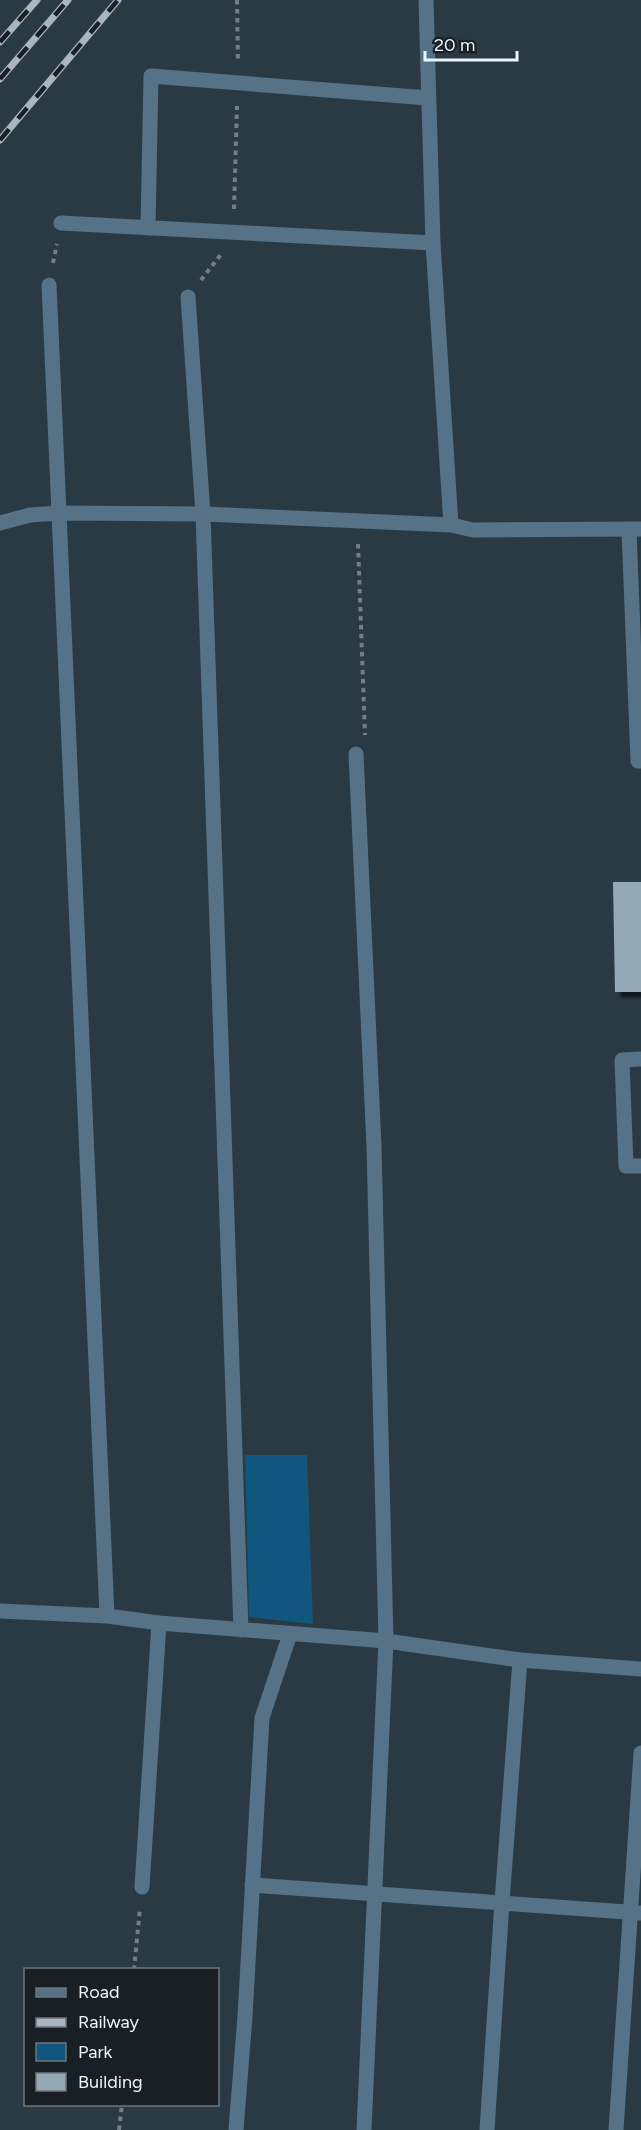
<svg xmlns="http://www.w3.org/2000/svg" width="641" height="2130" viewBox="0 0 641 2130" font-family="Figtree,sans-serif">
<style>
.green{fill:#11567f}
.building{fill:#95a8b6;filter:url(#shadow)}
.lines{fill:none;stroke-linecap:round;stroke-linejoin:round}
.path{stroke:#707e88;stroke-width:4;stroke-dasharray:4.5 4.5;stroke-linecap:butt}
.service{stroke:#567287;stroke-width:15}
.minor{stroke:#567287;stroke-width:15}
.rail-casing{stroke:#aab6bf;stroke-width:7}
.rail{stroke:#192025;stroke-width:4.5;stroke-dasharray:14;stroke-linecap:butt}
</style>
<defs>
<filter id="shadow"><feDropShadow dx="5.5" dy="5.5" stdDeviation="1.5" flood-color="#0009"/></filter>
</defs>
<rect width="100%" height="100%" fill="#2a3a45"/>
<path class="green" d="M245,1455H307L313,1624L249,1617Z"/>
<path class="building" d="M613,882H641V992H615Z"/>
<g class="lines">
<path class="path" d="M237,0L238,62
M234,209L237,106
M53,263L57,244
M201,280L222,253
M358,544L365,735
M134,1970L140,1908
M119,2130L122,2104"/>
<path class="service" d="M61,223L433,243
M148,228L151,76L428,98
M49,285L59,513
M188,297L203,514
M629,530L638,761H641
M641,1059L622,1060L626,1166H641
M252,1885L641,1913
M364,2130L386,1641
M487,2130L502,1902L520,1660
M616,2130L641,1753"/>
<path class="minor" d="M426,0L433,243L451,525
M59,513L107,1616
M203,514L241,1630
M0,523L30,515L59,513L203,514L451,525L473,530L641,529
M356,754L374,1146L386,1641
M0,1611L107,1616L159,1623L386,1641L520,1660L641,1669
M142,1887L159,1623
M236,2130L245,2016L262,1718L290,1634"/>
<defs>
<path id="rail" d="M0,42L37,0
M0,79L68,0
M0,140L118,0"/>
</defs>
<use href="#rail" class="rail-casing"/>
<use href="#rail" class="rail"/>
</g>
<rect x="24" y="1968" width="195" height="138" fill="#192025" stroke="#6d757b" stroke-width="1.5"/>
<rect x="36" y="1988" width="30" height="9" fill="#567287" stroke="#6d757b" stroke-width="1.5"/>
<text x="78" y="1998" font-size="18" fill="#ebf5fd">Road</text>
<rect x="36" y="2018" width="30" height="9" fill="#aab6bf" stroke="#6d757b" stroke-width="1.5"/>
<text x="78" y="2028" font-size="18" fill="#ebf5fd">Railway</text>
<rect x="36" y="2043" width="30" height="18" fill="#11567f" stroke="#6d757b" stroke-width="1.5"/>
<text x="78" y="2058" font-size="18" fill="#ebf5fd">Park</text>
<rect x="36" y="2073" width="30" height="18" fill="#95a8b6" stroke="#6d757b" stroke-width="1.5"/>
<text x="78" y="2088" font-size="18" fill="#ebf5fd">Building</text>
<path d="M425 51v9h92v-9" fill="none" stroke="#ebf5fd" stroke-width="3"/>
<text x="434" y="51" font-size="18" fill="#ebf5fd" stroke="#192025" stroke-width="4.5" paint-order="stroke">20 m</text>
</svg>
